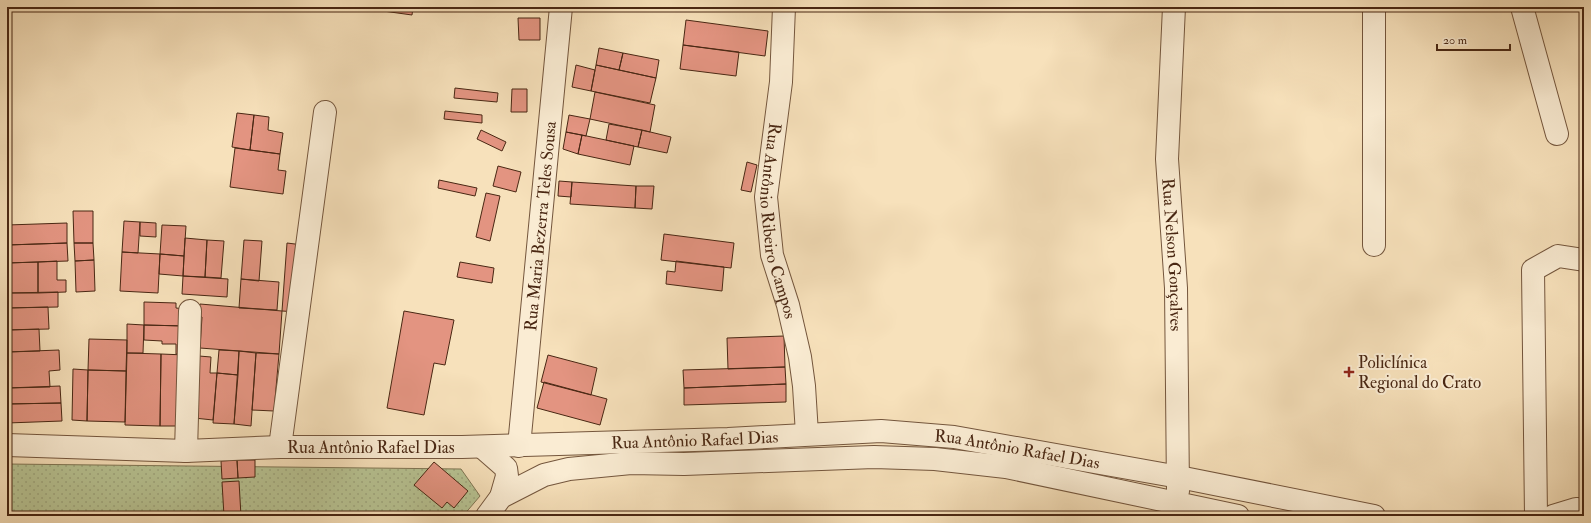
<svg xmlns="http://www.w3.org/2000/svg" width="1591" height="523" viewBox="0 0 1591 523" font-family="'IM FELL Double Pica',serif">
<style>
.park{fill:url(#park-dots);stroke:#807654}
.building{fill:#e39481;stroke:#492713}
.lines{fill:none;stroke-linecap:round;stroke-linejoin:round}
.minor-casing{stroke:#74563d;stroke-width:24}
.minor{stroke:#faecd3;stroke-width:22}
.poi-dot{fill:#8f2418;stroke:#faecd3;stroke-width:1.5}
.labels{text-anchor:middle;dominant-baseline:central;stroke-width:4;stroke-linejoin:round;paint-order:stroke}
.street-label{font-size:17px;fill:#492713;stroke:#faecd3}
.poi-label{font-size:17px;fill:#492713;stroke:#faecd3;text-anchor:start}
</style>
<defs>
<pattern id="park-dots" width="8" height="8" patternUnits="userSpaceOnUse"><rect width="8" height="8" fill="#b8c494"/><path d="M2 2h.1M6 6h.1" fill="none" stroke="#a0a87f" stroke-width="1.8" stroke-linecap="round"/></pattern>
</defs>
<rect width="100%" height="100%" fill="#f7e1bb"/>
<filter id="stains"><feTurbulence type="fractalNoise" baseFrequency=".005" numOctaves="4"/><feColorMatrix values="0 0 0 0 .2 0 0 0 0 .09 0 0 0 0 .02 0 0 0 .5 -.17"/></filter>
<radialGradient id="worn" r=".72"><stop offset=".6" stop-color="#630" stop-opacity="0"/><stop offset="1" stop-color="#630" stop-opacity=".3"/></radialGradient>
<path class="park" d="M7,464L461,469L480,496L463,516H7Z"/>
<path class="building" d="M376,7H413L412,15L376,10Z
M518,18H540V40H519Z
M686,20L768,31L765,56L683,45Z
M683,45L739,52L736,76L680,69Z
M599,48L623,53L619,70L596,65Z
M623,53L659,60L656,78L619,70Z
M576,65L595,70L591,91L572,87Z
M596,65L656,78L650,103L591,91Z
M455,88L498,93L497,102L454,98Z
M512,89H527V112H511Z
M595,92L655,105L650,132L590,119Z
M445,111L482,115V123L444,119Z
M237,113L254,115L250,150L232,147Z
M254,115L269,117L268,130L283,133L280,154L250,150Z
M569,115L590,119L586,136L566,132Z
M609,124L642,130L638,147L606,140Z
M481,130L506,142L502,151L477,139Z
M642,130L671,137L667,153L638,147Z
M566,132L582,135L578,154L563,149Z
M582,135L634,146L630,165L578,154Z
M235,148L280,154L278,170L286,171L283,194L230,187Z
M747,162L757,165L751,192L741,190Z
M498,166L521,172L516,192L493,186Z
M439,180L477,188L475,196L438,188Z
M559,181L572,182L571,197L558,196Z
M572,182L636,186L635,208L570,204Z
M636,186H654L652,209L635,208Z
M486,193L500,196L490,241L476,237Z
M73,211H93V243H74Z
M124,221L140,222L138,253L122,252Z
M140,222L156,223V237L140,236Z
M67,223V243L7,245V225Z
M162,225L186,226L184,256L160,254Z
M664,234L734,243L731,268L661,260Z
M185,238L207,240L205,277L183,276Z
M207,240L224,241L221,278L205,277Z
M244,240L262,241L259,281L241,279Z
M67,243L68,261L7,263V245Z
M74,243H93L94,260L75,261Z
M287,243L303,245L298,312L282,311Z
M122,252L160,254L158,293L120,291Z
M160,254L184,256L183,276L159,274Z
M94,260L95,291L76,292L75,261Z
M57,261V280H66V292L38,293V262Z
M676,261L724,267L722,291L666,284L667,271L675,272Z
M38,262V293H7V263Z
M460,262L494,268L492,283L457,277Z
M183,276L228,279L227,297L182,294Z
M241,279L279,282L277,310L239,308Z
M58,292V307L7,308V293Z
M144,302L176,303V308L185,309V326L144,325Z
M200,304L282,311L279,354L200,348L202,317L198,316Z
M48,307L49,329L7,330V308Z
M404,311L454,320L445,365L434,363L424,415L387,408Z
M127,324L144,325L143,353H127Z
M144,325L185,326V355L176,354V344H162V341L144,340Z
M39,329L40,351L7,352V330Z
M784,336L785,367L728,369L727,338Z
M89,339L127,340L126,371L88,370Z
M59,350L60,370L49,371L50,387L7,388V352Z
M219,350L239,351L238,375L217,373Z
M239,351L256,353L251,426L234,424Z
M127,353L161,354L160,426L125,425Z
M256,353L279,354L274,411L252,410Z
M161,354L185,355L183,426H160Z
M548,355L597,368L591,395L541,382Z
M199,356L211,357L210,373H217L213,420L194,418Z
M785,367L786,384L684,388L683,370Z
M73,369L88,370L87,421L72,420Z
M88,370L126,371L125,422L87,421Z
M217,373L238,375L234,424L213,423Z
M544,382L607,399L600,425L537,408Z
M786,384V402L684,405V388Z
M60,386L61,403L7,404V388Z
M61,403L62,421L7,423V404Z
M237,460H255V477L238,478Z
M237,460L238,478L222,479L221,461Z
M434,462L468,491L454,508L447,502L442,508L414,485Z
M239,481L241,516H224L222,482Z"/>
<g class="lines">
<defs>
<g id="minor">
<path id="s1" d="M784,7L781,82L766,197L772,255L788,305L800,357L804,386L807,434"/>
<path id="s2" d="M1174,7L1167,159L1176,288L1178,491"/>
<path d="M1374,7V245"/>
<path d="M1522,7L1557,134"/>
<path id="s3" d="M7,445L186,451L280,447H462L728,439L881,431L954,437L1179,477L1374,516"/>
<path id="s4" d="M519,446L561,7"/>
<path d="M280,447L325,112"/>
<path d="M482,447L506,468L507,476L501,497"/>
<path d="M186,451L190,311"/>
<path d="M487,516L501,497L544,475L569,469L631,463L684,464L874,457L935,459L1006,467L1238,516"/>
<path d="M1536,516L1533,270L1558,256L1584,260"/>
<path d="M1553,516L1576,509L1584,510"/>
</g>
</defs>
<use href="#minor" class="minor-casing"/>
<use href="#minor" class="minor"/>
</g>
<path class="poi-dot" d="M1347 366h4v4h4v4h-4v4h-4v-4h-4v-4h4z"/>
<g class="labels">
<g class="street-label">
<text stroke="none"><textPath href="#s1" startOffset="216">Rua Antônio Ribeiro Campos</textPath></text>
<text stroke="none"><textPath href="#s4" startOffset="221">Rua Maria Bezerra Teles Sousa</textPath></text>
<text stroke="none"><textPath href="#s2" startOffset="248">Rua Nelson Gonçalves</textPath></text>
<text stroke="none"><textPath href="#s3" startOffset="688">Rua Antônio Rafael Dias</textPath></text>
<text stroke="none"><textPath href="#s3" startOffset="364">Rua Antônio Rafael Dias</textPath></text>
<text stroke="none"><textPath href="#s3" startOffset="1012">Rua Antônio Rafael Dias</textPath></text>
</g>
<g class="poi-label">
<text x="1358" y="362">Policlínica<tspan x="1358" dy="20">Regional do Crato</tspan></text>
</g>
</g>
<rect width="1591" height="523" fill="none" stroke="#f7e1bb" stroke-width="24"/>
<rect x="8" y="8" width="1575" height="507" fill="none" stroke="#492713" stroke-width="2"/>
<rect x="12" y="12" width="1567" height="499" fill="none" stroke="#492713"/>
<path d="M1437 44v6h73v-6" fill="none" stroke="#492713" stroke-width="2"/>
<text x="1443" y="44" font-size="12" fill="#492713" stroke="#faecd3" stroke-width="3" paint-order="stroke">20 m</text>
<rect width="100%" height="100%" filter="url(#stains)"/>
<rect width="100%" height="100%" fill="url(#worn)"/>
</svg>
